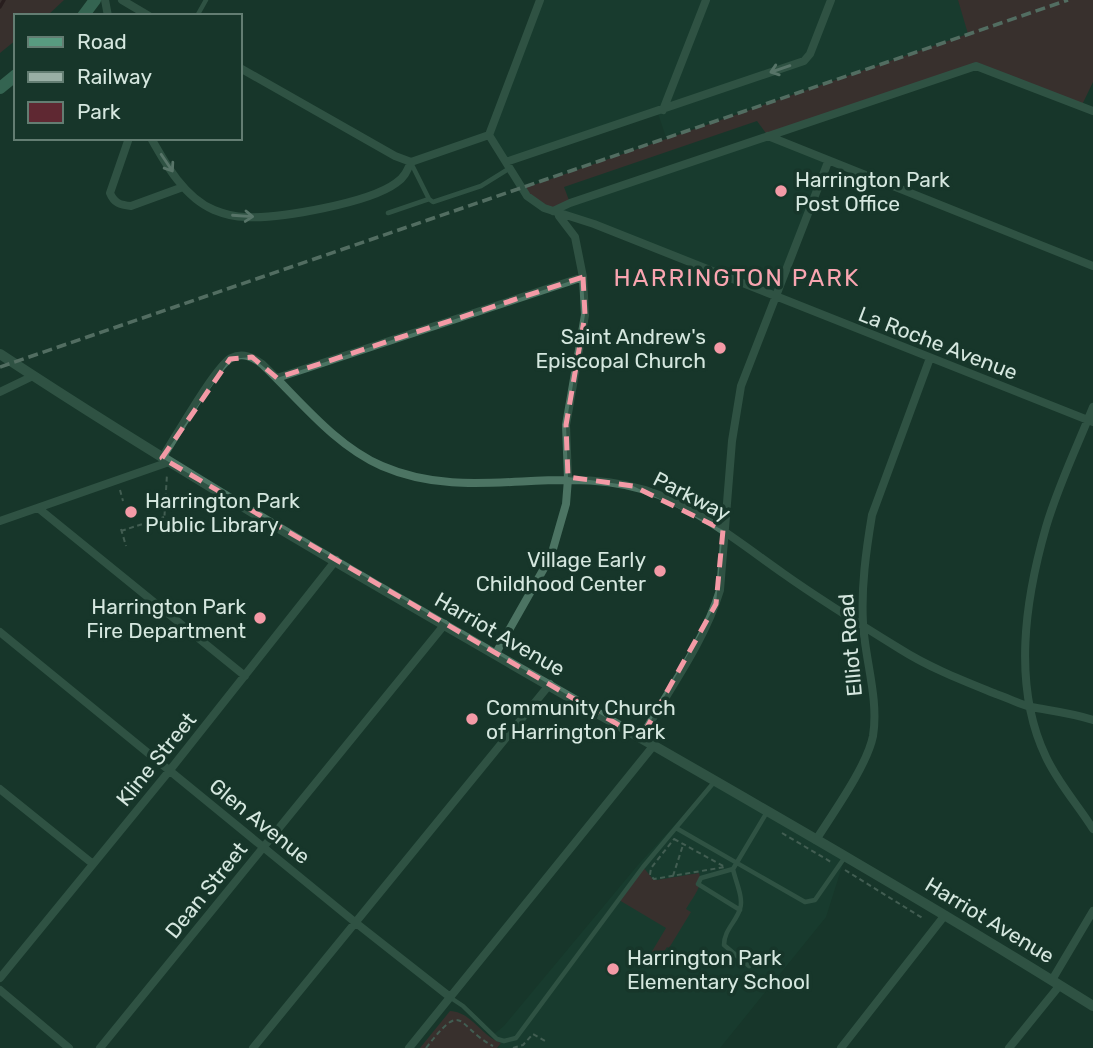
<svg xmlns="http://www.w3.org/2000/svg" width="1093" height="1048" viewBox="0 0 1093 1048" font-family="Rubik,sans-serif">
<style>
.built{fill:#194233}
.green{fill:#5f2832}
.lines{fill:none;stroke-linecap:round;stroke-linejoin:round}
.stream{stroke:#3c0010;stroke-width:3.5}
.path{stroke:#758d83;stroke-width:2;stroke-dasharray:5 3.5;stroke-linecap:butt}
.service{stroke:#4c7463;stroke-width:4.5}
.minor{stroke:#4c7463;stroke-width:8}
.tertiary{stroke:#4c7463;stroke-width:10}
.secondary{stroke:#589b80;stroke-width:12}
.rail{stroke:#99afa5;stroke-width:3.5;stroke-dasharray:10 5;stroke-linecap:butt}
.oneway{stroke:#a5bfb4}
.marked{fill:none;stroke:#f49aa6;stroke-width:5;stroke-dasharray:14 9;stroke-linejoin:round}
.poi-dot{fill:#f49aa6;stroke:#17362a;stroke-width:2.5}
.labels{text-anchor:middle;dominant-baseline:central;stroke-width:7;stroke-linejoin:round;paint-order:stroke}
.poi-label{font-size:21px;fill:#d5e7df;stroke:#17362a;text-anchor:start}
.street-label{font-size:21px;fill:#d5e7df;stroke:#17362a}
.quarter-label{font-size:24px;letter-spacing:2px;fill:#f9a5b0;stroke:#17362a}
</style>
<rect width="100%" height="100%" fill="#17362a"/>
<path class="built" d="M540,0H958L969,34L666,137L658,113L506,162L489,135Z
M768,136L828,162L774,296L553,211Z
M715,781L845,857L826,917L720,1048H498L501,1043L493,1035L504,1026L638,865Z"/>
<path class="green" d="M0,0H64L47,16H16V40L0,53Z
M958,0H1093V82L1081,107L976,66L768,136L757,121L564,187L570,203L553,211L522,189L968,34Z
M643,867L652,878L657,880L699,873C704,886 692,898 686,909L691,912L669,948L667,947L660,958L651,953L666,928L619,900Z
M450,1011C472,1012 481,1036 501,1043L497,1048H420Z"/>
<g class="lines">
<path class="stream" d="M0,7L4,0"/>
<path class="path" d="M120,490L123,501
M164,524L167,474
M121,529L126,546
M121,531L164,517
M782,833L831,862
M674,839L725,867L654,879L650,875L651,868Z
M845,870L924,919
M673,876L683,845
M426,1048C465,998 455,1026 493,1046
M513,1048L523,1045L533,1034L547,1042"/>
<path class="service" d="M197,16L206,0
M429,199L433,202L481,186L510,168
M388,213L429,199L411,163
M676,828L805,902L815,900L845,857
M733,869L701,878L698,884L740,910
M749,966L724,945C724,930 736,922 740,909C744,898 735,880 733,869L767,812
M451,998L463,1006L497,1039L504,1041L516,1038L643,867L715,781"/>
<path class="minor" d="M105,0L108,16
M122,0L149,16
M240,68L395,156L411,162
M663,110L706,0
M489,135L527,196L544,208L594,224L1093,422
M489,135L540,0
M768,136L1093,266
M129,138L110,193C114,203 120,205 131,206L183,187
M151,138C166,165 185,198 214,210C224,214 234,217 245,217C279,219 369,203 396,183C404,178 407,171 411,162
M411,162L489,135
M506,162L804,61L810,54L831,0
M553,211L570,203L976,66L1093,111
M277,378L583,277
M0,392L33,376
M1093,407C1077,447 1058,486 1046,527C1025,600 1012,686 1046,757C1058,783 1078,805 1093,829
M162,458C175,438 215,367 231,358C243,352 253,357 262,364C299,399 334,445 382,466C474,506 565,458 659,495C705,514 744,546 784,574C822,601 861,625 900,649C930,668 964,681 996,694C1008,698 1019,704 1031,707C1052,711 1072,713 1093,720
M38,508L245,676
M0,521L169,462
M0,632L356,923L450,997
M496,653L551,556L566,504L568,479L566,425L585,315L583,277L575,237L559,216
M641,738C668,691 705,641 720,590L732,441L741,386L828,162
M0,789L93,864
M816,840C833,813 867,766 873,736C879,699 865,660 863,623C861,587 866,551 872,515L930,358
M0,978L170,770L336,560
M1052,980L1093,911
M0,990L69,1048
M100,1048L445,624
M253,1048L550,684
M409,1048L654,745
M841,1048L945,915
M1009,1048L1060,985"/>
<path class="tertiary" d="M0,354C354,587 734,781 1093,1006"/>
<path class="secondary" d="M83,16L95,0
M0,88L16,75"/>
<path class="rail" d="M0,367L1068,0"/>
</g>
<defs><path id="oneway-shaft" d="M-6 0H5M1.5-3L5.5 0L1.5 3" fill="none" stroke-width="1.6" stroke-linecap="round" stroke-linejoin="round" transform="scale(1.75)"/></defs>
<g class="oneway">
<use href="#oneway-shaft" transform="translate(780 69) rotate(161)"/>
<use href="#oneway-shaft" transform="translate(167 163) rotate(56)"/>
<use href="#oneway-shaft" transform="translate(243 216) rotate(4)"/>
</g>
<path d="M0 0H1093V1048H0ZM583,277L585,315L566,425L568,477L633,486L723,530L716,604L641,738L162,458L230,359L252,357L277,378Z" fill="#17362a" fill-opacity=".55" fill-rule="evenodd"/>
<path class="marked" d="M583,277L585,315L566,425L568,477L633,486L723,530L716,604L641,738L162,458L230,359L252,357L277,378Z"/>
<g class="poi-dot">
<circle cx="781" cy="191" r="7"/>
<circle cx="720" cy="348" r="7"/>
<circle cx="131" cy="512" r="7"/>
<circle cx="660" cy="571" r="7"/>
<circle cx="260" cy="618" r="7"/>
<circle cx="472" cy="719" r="7"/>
<circle cx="613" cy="969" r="7"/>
</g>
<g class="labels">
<g class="poi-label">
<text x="795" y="179">Harrington Park<tspan x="795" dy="24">Post Office</tspan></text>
<text x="706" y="336" text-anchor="end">Saint Andrew's<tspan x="706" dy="24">Episcopal Church</tspan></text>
<text x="145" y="500">Harrington Park<tspan x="145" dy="24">Public Library</tspan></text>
<text x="646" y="559" text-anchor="end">Village Early<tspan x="646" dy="24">Childhood Center</tspan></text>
<text x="246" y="606" text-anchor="end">Harrington Park<tspan x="246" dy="24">Fire Department</tspan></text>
<text x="486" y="707">Community Church<tspan x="486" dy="24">of Harrington Park</tspan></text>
<text x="627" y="957">Harrington Park<tspan x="627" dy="24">Elementary School</tspan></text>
</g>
<g class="street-label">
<text transform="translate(938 343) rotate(21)">La Roche Avenue</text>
<text transform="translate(692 496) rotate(27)">Parkway</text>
<text transform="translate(500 634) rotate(30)">Harriot Avenue</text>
<text transform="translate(850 645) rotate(-95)">Elliot Road</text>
<text transform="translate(156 759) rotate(-51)">Kline Street</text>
<text transform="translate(260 821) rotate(39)">Glen Avenue</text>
<text transform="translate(206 890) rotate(-51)">Dean Street</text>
<text transform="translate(990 920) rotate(31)">Harriot Avenue</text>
</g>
<g class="quarter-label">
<text x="737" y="278">HARRINGTON PARK</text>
</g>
</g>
<rect x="14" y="14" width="228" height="126" fill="#17362a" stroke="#637d72" stroke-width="2"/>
<rect x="28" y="37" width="35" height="10" fill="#589b80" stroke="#637d72" stroke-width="2"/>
<text x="77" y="49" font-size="21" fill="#d5e7df">Road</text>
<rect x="28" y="72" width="35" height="10" fill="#99afa5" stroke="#637d72" stroke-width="2"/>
<text x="77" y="84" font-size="21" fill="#d5e7df">Railway</text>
<rect x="28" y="102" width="35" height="21" fill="#5f2832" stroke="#637d72" stroke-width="2"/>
<text x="77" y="119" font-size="21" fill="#d5e7df">Park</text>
</svg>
